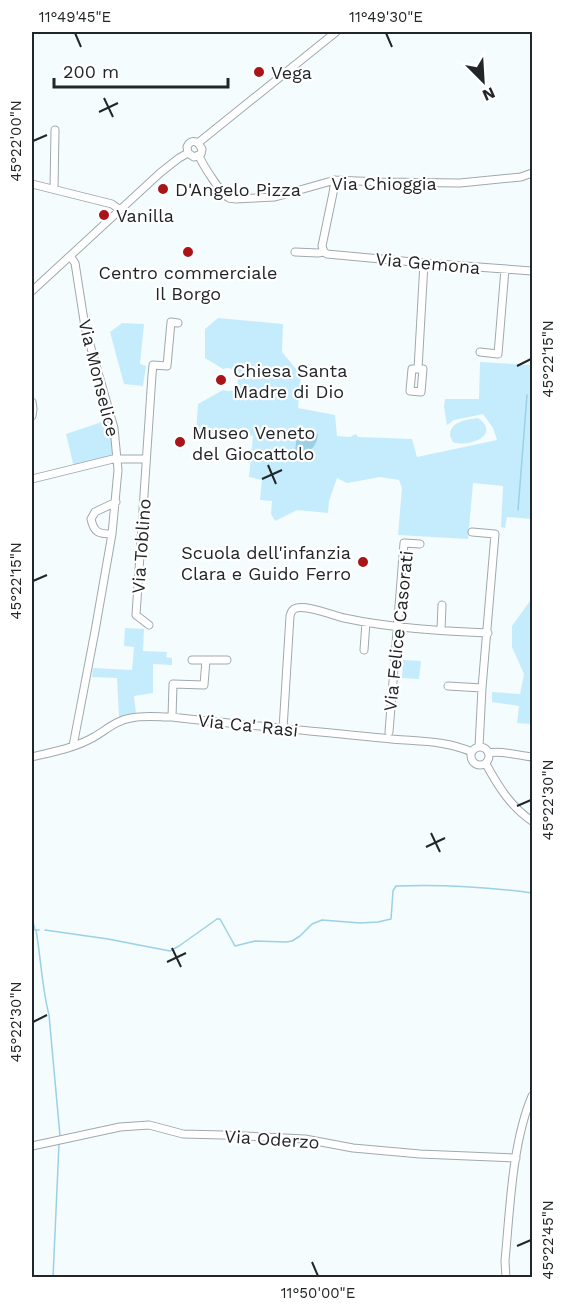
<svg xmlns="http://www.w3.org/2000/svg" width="564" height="1309" viewBox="0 0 564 1309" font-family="'Work Sans',sans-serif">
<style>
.green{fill:#c5ecfc}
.water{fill:#9bd0e6}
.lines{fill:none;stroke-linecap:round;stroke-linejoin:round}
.stream{stroke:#9bd0e6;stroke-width:1.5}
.minor-casing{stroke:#9fa9ae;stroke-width:9}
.minor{stroke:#fff;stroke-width:7}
.ticks{fill:none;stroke:#222628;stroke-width:2}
.poi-dot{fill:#a81418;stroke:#fff;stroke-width:2}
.labels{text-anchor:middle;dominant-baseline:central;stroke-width:4.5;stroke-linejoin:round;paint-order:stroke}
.poi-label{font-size:18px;fill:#222628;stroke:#fff;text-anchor:start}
.street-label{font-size:18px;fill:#222628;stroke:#fff}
.neatline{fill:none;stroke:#222628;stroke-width:2}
.ticks-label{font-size:15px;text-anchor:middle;fill:#222628}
</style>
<rect width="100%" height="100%" fill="#f5fcfe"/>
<path class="green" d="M532,304V519L507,517L505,528L501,527L503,486L473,483L468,539L398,535L402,488L399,480L380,477L347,483L337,478L329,501L328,513L297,510L275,521L271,514L272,501L260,500L262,480L249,477L253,436L225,433H196L198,404L223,390C238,395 242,380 233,369L227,368L223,369L205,358V329L218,318L283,324L282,352L301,375L298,408L335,415L337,436L350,437L356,434L358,437L412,439L417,457L497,440L493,428L483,414L454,420L447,425L444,407L445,399H479L480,362L530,365Z
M122,323L144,324L140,364L146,366L143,386L124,384L110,332Z
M478,418C502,435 468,448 453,442L450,436C450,421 466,420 478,418Z
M111,419L117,459L74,468L66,434Z
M532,598V724L517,723L519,706L492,702V692L520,694L524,674L512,647V626Z
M125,628L144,629L143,651L167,652L166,657L172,658V665L153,664V693L134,696L136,713L119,717L117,678L92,677L93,668L132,670L134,647L124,646Z
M403,660L421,661L419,679L402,678Z"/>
<path class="water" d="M311,433L318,434C317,448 308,455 295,454L296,441L303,435Z"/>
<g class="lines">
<path class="stream" d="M518,510L527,395
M32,918L35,930H39
M36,930C41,959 42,988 49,1015L60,1136
M45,930L108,939L170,951L179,946L217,919H220L235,946L255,941L286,942L292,941L300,936L312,924L322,920L360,923L378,922L391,919L393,891L396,886C442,884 487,887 532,893
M53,1278L59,1144"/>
<defs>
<path id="minor" d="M188,153L187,147C189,142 193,140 198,143L336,32
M188,153L194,157L201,154L202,149L198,143
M199,156C203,165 221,194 229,198C231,199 233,198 235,199L275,197L335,180L380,182L460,183L521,177L532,173
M335,180L333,193L322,246L324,252L327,254L424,263L532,271
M32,184L112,204L120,210
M54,189L55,130
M295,252L318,253L324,252
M70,256L75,263L85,327L114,428L118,470L112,534L95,631L73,746
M32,291L160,173L179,158L188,153
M480,352L498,354L505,269
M412,369H423L421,392L410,391Z
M418,369L424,263
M32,402L33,409L32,416
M32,479L113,459H146
M472,532L495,534L482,688L479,747
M112,534C99,534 94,533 91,519L95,512L116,502
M149,625L136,615L152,375L153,365L167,366L171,322L178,323
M441,630L442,605
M364,650L366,622
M192,660H206
M448,686L482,688
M172,717L173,684L204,685L206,660H227
M283,729L290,616C291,613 291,611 294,609C304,603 334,616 344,618C391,628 440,631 488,633
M389,732L404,543L420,544
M471 756a9 9 0 1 1 18 0a9 9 0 1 1-18 0Z
M489,753C501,750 520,756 532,757
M32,757C52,752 75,748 94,737C106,730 117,720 131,718C144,715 159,717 172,717C242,725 312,731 382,738C413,742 442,739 472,752
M486,764C498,786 511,807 532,821
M32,1146L120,1127L149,1125L183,1134L223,1135L305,1139L353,1148L420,1154L516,1158
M506,1278L505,1261C510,1209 512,1143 532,1096"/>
</defs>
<use href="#minor" class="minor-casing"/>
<use href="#minor" class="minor"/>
</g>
<path class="ticks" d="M75,33L81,47M386,33L392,47M104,98L113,117M99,112L118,103M33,141L47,135M517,366L531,359M268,465L276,484M262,479L282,470M33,581L47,575M517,806L531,800M431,833L440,852M426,847L445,838M172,948L181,967M167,962L186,953M33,1022L47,1015M517,1246L531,1240M312,1262L318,1276"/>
<g class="poi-dot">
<circle cx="259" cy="72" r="6"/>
<circle cx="163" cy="189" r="6"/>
<circle cx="104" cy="215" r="6"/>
<circle cx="188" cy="252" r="6"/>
<circle cx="221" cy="380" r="6"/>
<circle cx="180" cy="442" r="6"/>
<circle cx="363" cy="562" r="6"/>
</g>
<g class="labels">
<g class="poi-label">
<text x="271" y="72">Vega</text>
<text x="175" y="189">D'Angelo Pizza</text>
<text x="116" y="215">Vanilla</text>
<text x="188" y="272" text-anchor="middle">Centro commerciale<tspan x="188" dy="21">Il Borgo</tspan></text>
<text x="233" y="370">Chiesa Santa<tspan x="233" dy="21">Madre di Dio</tspan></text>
<text x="192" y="432">Museo Veneto<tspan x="192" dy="21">del Giocattolo</tspan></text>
<text x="351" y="552" text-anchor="end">Scuola dell'infanzia<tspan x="351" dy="21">Clara e Guido Ferro</tspan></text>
</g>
<g class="street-label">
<text x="384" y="183">Via Chioggia</text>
<text transform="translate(428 263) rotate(5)">Via Gemona</text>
<text transform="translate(99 378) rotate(76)">Via Monselice</text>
<text transform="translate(141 546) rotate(-86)">Via Toblino</text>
<text transform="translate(398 631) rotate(-84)">Via Felice Casorati</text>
<text transform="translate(248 725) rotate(6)">Via Ca' Rasi</text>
<text transform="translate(272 1139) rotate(4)">Via Oderzo</text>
</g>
</g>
<rect width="564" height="1309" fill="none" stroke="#ffffff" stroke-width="66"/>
<g transform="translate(483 81) rotate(156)" stroke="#ffffff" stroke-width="4.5" paint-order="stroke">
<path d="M0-4.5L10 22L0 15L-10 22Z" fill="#222628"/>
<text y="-9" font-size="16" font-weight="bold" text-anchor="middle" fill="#222628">N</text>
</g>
<path d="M54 78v9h174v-9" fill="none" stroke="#222628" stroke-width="3"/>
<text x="63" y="78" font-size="18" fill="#222628" stroke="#ffffff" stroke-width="4.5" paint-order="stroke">200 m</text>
<rect x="33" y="33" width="498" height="1243" class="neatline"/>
<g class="ticks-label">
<text x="75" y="22">11°49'45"E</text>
<text x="386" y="22">11°49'30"E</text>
<text transform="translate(16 141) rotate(-90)" y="5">45°22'00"N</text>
<text transform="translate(548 359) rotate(-90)" y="5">45°22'15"N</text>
<text transform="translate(16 581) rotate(-90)" y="5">45°22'15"N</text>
<text transform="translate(548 800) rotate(-90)" y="5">45°22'30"N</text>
<text transform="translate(16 1022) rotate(-90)" y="5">45°22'30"N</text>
<text transform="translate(548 1240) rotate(-90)" y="5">45°22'45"N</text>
<text x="318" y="1298">11°50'00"E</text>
</g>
</svg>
